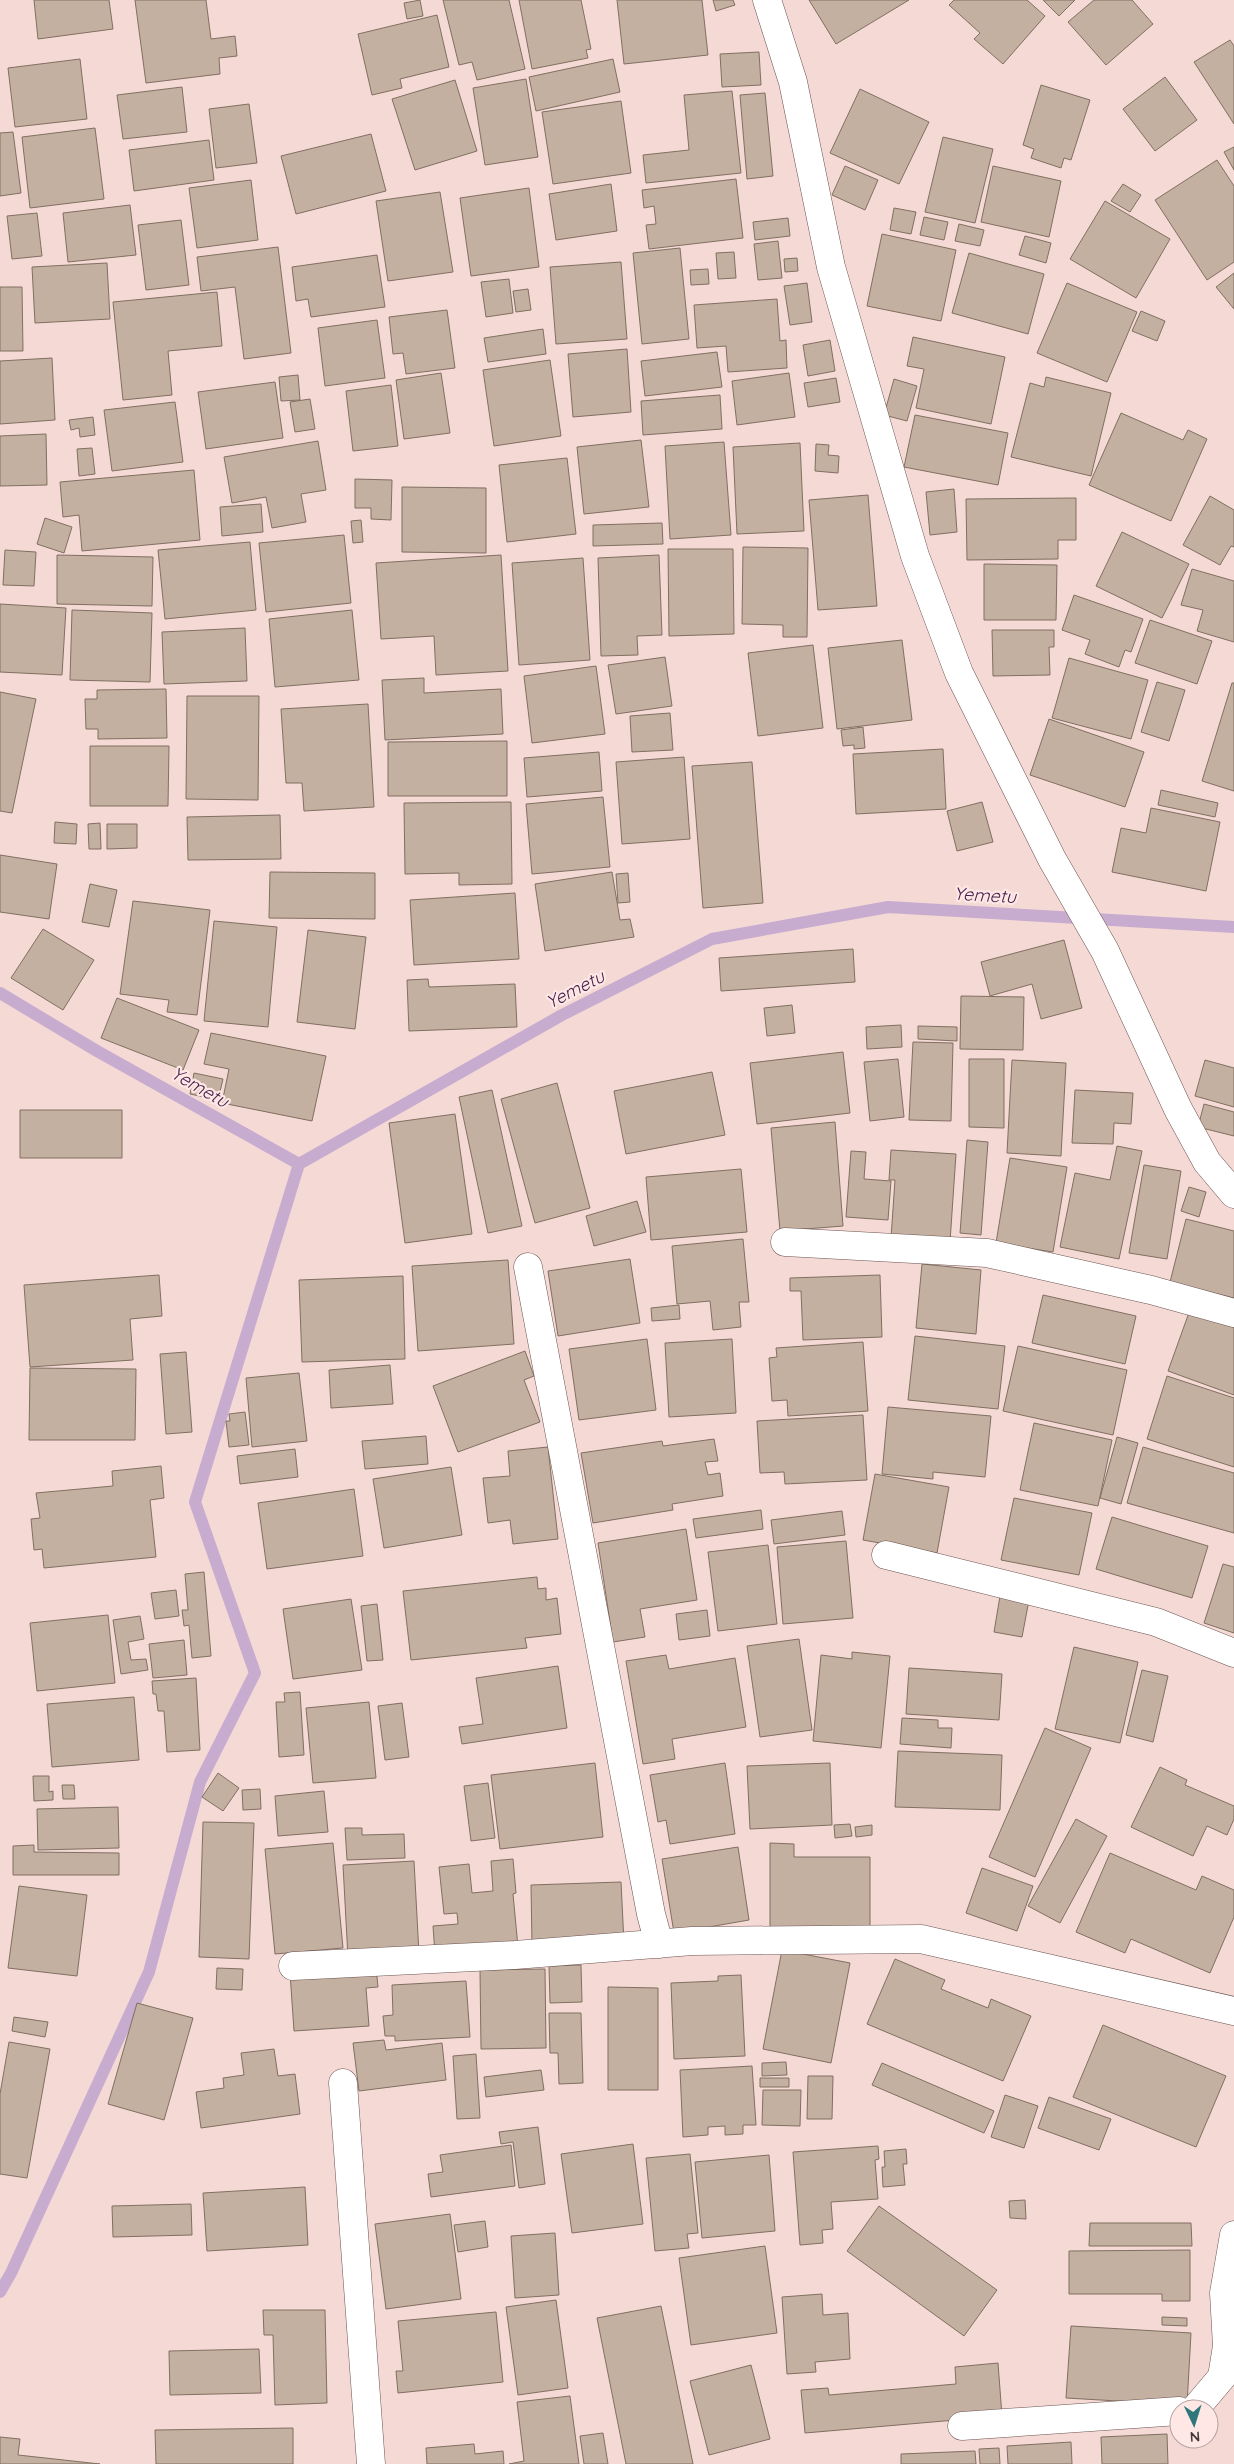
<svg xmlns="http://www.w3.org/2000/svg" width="1234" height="2464" viewBox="0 0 1234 2464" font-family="Quicksand,sans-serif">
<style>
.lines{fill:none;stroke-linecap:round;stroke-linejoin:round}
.stream{stroke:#c8acd0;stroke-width:12}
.building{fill:#c3b0a0;stroke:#816f61}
.street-casing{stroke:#6b5451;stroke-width:29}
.street{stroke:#fff;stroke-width:28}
.labels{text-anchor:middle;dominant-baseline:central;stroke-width:4.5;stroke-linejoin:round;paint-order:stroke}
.water-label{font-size:18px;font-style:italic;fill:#421e4b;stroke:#fee7e4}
</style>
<rect width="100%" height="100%" fill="#f4d9d5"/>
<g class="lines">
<path class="stream" d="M0,993L97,1051L299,1164L562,1015L712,939L888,907L1234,927
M0,2292L11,2273L149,1972L200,1782L255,1673L195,1502L299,1164"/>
</g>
<path class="building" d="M34,0H109L113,29L38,39Z
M135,0H206L211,39L235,36L237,56L219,58L220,74L146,83Z
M420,0L423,16L407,19L404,3Z
M443,0H509L525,69L477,80L472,62L459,65Z
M519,0H581L591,49L586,50L588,58L532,69Z
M617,0H702L708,55L624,64Z
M713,0H733L735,5L716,11Z
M809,0H909L836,44Z
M954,0H1027L1045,16L1003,64L974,39L980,33L949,5Z
M1043,0H1075L1059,16Z
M1094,0H1132L1153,24L1106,65L1068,22Z
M437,15L449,67L400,79L402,88L372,95L358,34Z
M1230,40L1234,46V124L1194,62Z
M759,52L761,85L722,87L720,54Z
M80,59L87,119L15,127L8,68Z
M613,59L620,92L536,111L529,77Z
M1165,77L1197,120L1155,151L1123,109Z
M526,79L538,157L485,165L473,88Z
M455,80L477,151L415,170L392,99Z
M1041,85L1090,100L1071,160L1064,158L1061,168L1031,158L1034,149L1023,145Z
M182,87L187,132L123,139L117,95Z
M860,89L929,122L899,184L830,153Z
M732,91L741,173L646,183L643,155L689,150L684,95Z
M765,93L773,176L747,179L740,95Z
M621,101L631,173L553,184L542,112Z
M249,104L257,163L216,168L209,109Z
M95,128L104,199L30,208L22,137Z
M13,132L21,193L0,196V133Z
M371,134L386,191L296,214L281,156Z
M943,137L993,149L975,223L925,212Z
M209,140L214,180L134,191L129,150Z
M1234,147V170L1224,152Z
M1217,160L1234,186V262L1207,280L1155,200Z
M845,166L878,180L865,210L832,195Z
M993,166L1061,181L1049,237L981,222Z
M736,179L743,238L649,249L646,225L656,224L654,206L644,208L642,190Z
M251,180L258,240L197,248L189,188Z
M611,184L617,231L556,240L549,194Z
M1123,184L1141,195L1130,212L1111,201Z
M529,188L539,267L471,276L460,198Z
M440,192L453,272L388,281L376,201Z
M1105,201L1170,239L1136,298L1070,259Z
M130,205L136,255L68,262L63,213Z
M894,208L916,212L911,234L890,230Z
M37,213L42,256L12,259L7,216Z
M924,217L948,222L944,240L920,235Z
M788,218L790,236L755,240L753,222Z
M181,220L189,285L146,290L138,225Z
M959,224L984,230L980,246L955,241Z
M882,234L956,250L941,321L867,306Z
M1025,236L1051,243L1046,263L1019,255Z
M778,241L782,278L758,280L754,244Z
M278,247L291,353L244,359L235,287L201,291L197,257Z
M680,248L689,339L642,344L633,253Z
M734,252L736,278L718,279L716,253Z
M969,253L1044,274L1028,334L952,313Z
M377,255L385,307L311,317L308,299L296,301L292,267Z
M797,258L798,271L785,272L784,259Z
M621,262L627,339L556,344L550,267Z
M107,263L110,319L35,323L32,267Z
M708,269L709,284L691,285L690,270Z
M1234,273V309L1216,287Z
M509,279L513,313L486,317L481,282Z
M807,283L812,322L790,325L784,286Z
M1067,283L1137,312L1107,382L1037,353Z
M0,287H22L23,351H0Z
M528,289L531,310L516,312L513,291Z
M217,292L222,346L168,351L172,395L123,400L113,302Z
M777,299L780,341L786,340L787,368L728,372L726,346L697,348L694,305Z
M447,310L455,368L406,374L403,353L393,354L389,317Z
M1141,311L1165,321L1157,341L1132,331Z
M377,320L385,378L325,386L318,328Z
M543,329L546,354L488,362L484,338Z
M913,337L1005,357L991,424L916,408L924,369L907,366Z
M830,340L835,371L808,376L803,345Z
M627,349L631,412L573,417L568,354Z
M717,352L722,387L645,396L641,361Z
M52,358L55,420L0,424V361Z
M550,360L561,436L494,446L483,370Z
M441,373L450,433L404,439L396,380Z
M789,373L795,417L737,425L732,381Z
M298,375L300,400L281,401L279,377Z
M1046,377L1111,393L1091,476L1011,457L1030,383L1044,387Z
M836,378L840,402L808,407L804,383Z
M894,379L917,386L907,421L884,415Z
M275,382L283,438L206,449L198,392Z
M391,385L398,446L353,451L346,391Z
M720,395L722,429L643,435L641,401Z
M310,399L315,429L295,432L290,402Z
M175,402L183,462L112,471L104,410Z
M1121,413L1183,440L1188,430L1207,439L1171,521L1089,485Z
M915,415L1008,433L998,485L904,467Z
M93,417L95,435L80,437L79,428L71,430L69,420Z
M46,434L47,485L0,486V436Z
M641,440L649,507L584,514L577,447Z
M318,441L326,490L301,494L306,522L272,528L266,497L232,503L224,457Z
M724,442L731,535L670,539L665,446Z
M800,443L804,531L737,534L733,447Z
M816,444L829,445L828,455L839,456L838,473L815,471Z
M92,448L95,474L79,476L77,449Z
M567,458L576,534L507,542L499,465Z
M194,470L200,540L82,551L79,515L63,517L60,482Z
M355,479L392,480L391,520L371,519V508H355Z
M402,487L486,488V553L402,552Z
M954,489L957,532L930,535L926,492Z
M868,495L877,606L818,610L809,500Z
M1210,496L1234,510V547L1231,546L1220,565L1183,545Z
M1076,498V540H1058V559L967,560L966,499Z
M261,504L263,532L222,536L220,507Z
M45,518L72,527L64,553L37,544Z
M361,520L363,542L353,543L351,521Z
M662,523L663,544L593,546V525Z
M1122,532L1189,564L1162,618L1096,586Z
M344,535L351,603L266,612L259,543Z
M250,542L256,610L165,619L158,550Z
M743,547L808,548L807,637H783V625L742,624Z
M668,549H733L734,634L669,636Z
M5,550L36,552L34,586L3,585Z
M57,555L153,557L152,606L57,604Z
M501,555L508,671L436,675L434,636L381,639L376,563Z
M659,555L662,635L637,636L638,655L601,656L598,558Z
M583,558L590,660L519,665L512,563Z
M984,564L1057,565L1056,620H984Z
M1192,569L1234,581V642L1197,631L1203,610L1181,605Z
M1074,595L1143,619L1131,652L1125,650L1119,667L1085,654L1090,640L1062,630Z
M0,604L66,608L62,675L0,672Z
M72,610L152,613L150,682L70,680Z
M352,610L359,680L275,687L269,619Z
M1150,620L1212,641L1197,684L1135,663Z
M245,628L247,681L164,684L162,632Z
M992,630H1054V647H1049L1050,675L993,676Z
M902,640L912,720L837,729L828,648Z
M813,645L823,728L758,736L748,653Z
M665,657L672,706L616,714L608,665Z
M1069,658L1148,680L1131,739L1052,718Z
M596,666L605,734L532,743L524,676Z
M424,678V693L501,689L503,734L385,740L382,680Z
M1157,682L1185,690L1169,741L1141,732Z
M1232,683H1234V791L1202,781Z
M166,689L167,738L98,739V729H86L85,699H97V690Z
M0,692L36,699L12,813L0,811Z
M187,696H259L258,800L186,799Z
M368,704L374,807L304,811L302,783H286L281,709Z
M670,713L673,750L632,752L630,716Z
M1049,719L1144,752L1125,807L1030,775Z
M863,727L865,748L854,749V745L843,746L841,730Z
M507,741V796H388V742Z
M90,746H169L168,806H90Z
M943,749L946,809L856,814L853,754Z
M599,752L602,791L527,797L524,758Z
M684,757L690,839L622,844L616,762Z
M752,762L763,903L703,908L692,766Z
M1161,790L1218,803L1215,817L1158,805Z
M603,797L610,867L532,874L526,804Z
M511,802L512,884L459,885V873L405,874L404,803Z
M982,802L993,842L957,851L947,811Z
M1151,808L1220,822L1206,891L1112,872L1121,828L1146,833Z
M280,815L281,859L188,860L187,817Z
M55,822L77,824L76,844L54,843Z
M100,823L101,849H89L88,824Z
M107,824H137V848L107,849Z
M0,855L57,864L49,919L0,912Z
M270,872L375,873V919L269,918Z
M612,872L620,920L630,919L634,937L545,951L535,884Z
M628,873L630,902L618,903L616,874Z
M90,884L117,890L109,927L82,922Z
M515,893L519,959L414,965L410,900Z
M133,901L210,910L197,1015L167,1012L169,1000L120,994Z
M214,921L277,927L268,1027L204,1021Z
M43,929L94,960L63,1010L11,978Z
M308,930L366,937L355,1029L297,1022Z
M1064,940L1082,1008L1041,1019L1032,984L990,996L981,962Z
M853,949L855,982L721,991L719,958Z
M428,979L429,987L515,984L517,1027L409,1031L407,980Z
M961,996L1024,997L1023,1050L960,1049Z
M117,998L199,1030L183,1070L101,1038Z
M792,1005L795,1033L767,1036L764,1008Z
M901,1025L902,1047L867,1049L866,1027Z
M918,1026L957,1027V1041L918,1039Z
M211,1033L326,1056L312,1121L222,1103L229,1069L204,1064Z
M913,1042L953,1043L951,1121L909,1120Z
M843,1052L850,1113L757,1124L750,1063Z
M898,1059L904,1117L870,1121L864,1062Z
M969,1059H1004V1128L969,1127Z
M1012,1060L1066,1063L1061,1156L1007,1153Z
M1205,1060L1234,1068V1107L1195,1096Z
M712,1072L725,1135L626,1154L614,1091Z
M194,1073L223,1079L218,1100L190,1094Z
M557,1083L590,1208L535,1223L501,1099Z
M492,1090L522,1226L488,1233L459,1097Z
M1075,1090L1133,1093L1131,1124L1114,1123L1113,1144L1072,1143Z
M1204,1104L1234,1112V1136L1198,1127Z
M20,1110H122V1158H20Z
M455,1114L472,1234L405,1243L389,1123Z
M835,1122L843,1226L780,1231L771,1128Z
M967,1140L988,1142L981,1235L960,1233Z
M1117,1146L1142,1151L1119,1259L1060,1247L1075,1173L1110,1180Z
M891,1150L956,1154L950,1242L891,1238L895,1180H889Z
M851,1151L866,1152L864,1179L891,1181L888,1220L846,1217Z
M1010,1158L1067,1167L1053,1252L996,1243Z
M1144,1165L1181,1171L1167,1259L1129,1253Z
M741,1169L747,1232L651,1240L646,1177Z
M1189,1187L1206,1192L1199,1217L1181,1211Z
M637,1201L646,1232L594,1246L586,1216Z
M1186,1219L1234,1231V1298L1170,1282Z
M743,1239L749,1302H739L741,1327L713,1330L710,1301L677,1304L672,1246Z
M630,1259L640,1323L558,1336L548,1271Z
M508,1260L514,1344L418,1351L412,1266Z
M922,1264L981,1270L976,1334L916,1328Z
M159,1275L162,1316L130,1319L133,1360L30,1367L24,1285Z
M880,1275L882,1337L803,1340L801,1291H790V1278Z
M403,1276L405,1359L302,1362L299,1280Z
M1043,1295L1136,1316L1125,1364L1032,1343Z
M679,1305L680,1319L652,1321L651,1308Z
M1191,1307L1234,1322V1395L1168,1371Z
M915,1336L1005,1346L998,1409L908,1400Z
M647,1339L656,1410L579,1420L569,1349Z
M732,1339L736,1413L669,1417L665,1343Z
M863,1342L868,1411L788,1416L787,1400L772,1401L769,1358L777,1357L776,1348Z
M1018,1346L1127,1370L1113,1435L1003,1411Z
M525,1351L534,1376L524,1380L540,1422L458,1452L433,1386Z
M186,1352L192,1432L166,1434L160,1354Z
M390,1365L393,1404L331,1408L329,1370Z
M30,1368L136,1369L135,1440H29Z
M299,1373L307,1441L252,1447L246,1378Z
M1167,1376L1234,1398V1467L1147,1439Z
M888,1407L991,1416L985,1477L933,1472V1479L882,1474Z
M245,1412L249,1445L229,1447L226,1421H230L229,1414Z
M863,1415L867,1480L785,1484L784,1472L760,1473L757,1421Z
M1034,1423L1112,1440L1098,1506L1020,1490Z
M426,1436L428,1464L365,1469L362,1441Z
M1117,1437L1138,1443L1121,1504L1100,1498Z
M714,1439L718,1461L705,1462L708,1475L720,1473L723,1496L672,1504L673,1510L593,1523L581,1453L662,1441L663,1446Z
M548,1447L558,1539L513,1544L510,1520L488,1523L483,1478L510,1476L508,1451Z
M1143,1447L1234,1473V1533L1127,1503Z
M295,1449L298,1477L240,1484L237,1456Z
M161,1466L164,1498L150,1500L156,1557L44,1568L42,1549L34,1550L31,1519L40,1518L36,1493L113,1486L112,1471Z
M451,1467L462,1535L384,1548L373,1479Z
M875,1474L949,1487L937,1553L863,1540Z
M354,1489L363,1556L267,1569L258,1503Z
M1014,1498L1092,1513L1079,1575L1001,1560Z
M761,1510L763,1529L696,1538L693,1519Z
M842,1511L845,1535L774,1544L771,1520Z
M1112,1517L1208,1546L1192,1598L1096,1569Z
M686,1529L697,1600L640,1609L645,1637L613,1642L598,1543Z
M846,1541L853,1618L783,1624L777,1547Z
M768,1545L777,1624L718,1631L708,1552Z
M1223,1564L1234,1567V1633L1204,1623Z
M204,1572L211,1656L192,1658L189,1625L184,1626L182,1610H188L185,1574Z
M537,1577L538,1589L546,1588V1600L557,1598L561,1634L525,1638L527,1648L411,1660L403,1591Z
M176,1590L179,1616L155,1619L151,1593Z
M1000,1596L1029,1600L1022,1637L994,1632Z
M351,1599L362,1670L293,1679L283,1609Z
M377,1604L383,1660L367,1661L361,1606Z
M707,1610L710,1636L679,1640L676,1614Z
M108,1615L115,1683L37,1691L30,1623Z
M140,1616L144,1639L128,1642L131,1660L146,1659L148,1670L121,1674L113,1620Z
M799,1639L812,1730L760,1737L747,1646Z
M184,1640L187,1675L153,1678L149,1644Z
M1074,1647L1138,1662L1120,1743L1055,1729Z
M852,1652L890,1656L881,1748L813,1741L821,1655L852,1659Z
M666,1655L669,1669L735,1658L746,1727L672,1739L675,1759L643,1764L626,1661Z
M558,1666L567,1728L462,1744L459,1727L483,1724L476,1678Z
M909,1668L1002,1674L999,1720L906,1714Z
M1142,1670L1168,1676L1153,1742L1126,1735Z
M196,1678L200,1750L167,1752L164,1711H158L156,1694H153L152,1681Z
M300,1692L304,1755L279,1757L276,1702H285L284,1693Z
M134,1697L139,1760L52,1767L47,1704Z
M369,1702L376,1778L313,1783L306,1708Z
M402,1703L409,1757L385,1760L378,1706Z
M902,1718L938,1720V1728H952L951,1748L900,1744Z
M1045,1728L1091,1748L1035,1877L989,1857Z
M898,1751L1002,1755L1000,1810L895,1807Z
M595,1763L603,1837L500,1849L491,1775Z
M725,1763L735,1834L670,1844L666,1820L658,1822L650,1775Z
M830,1763L832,1825L750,1829L747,1766Z
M1160,1767L1187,1780L1185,1785L1234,1806V1819L1227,1835L1207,1826L1193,1856L1131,1827Z
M218,1773L239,1788L223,1811L202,1797Z
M33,1776H49V1792L53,1791V1800L34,1801Z
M488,1783L495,1838L471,1841L464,1786Z
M62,1785H74L75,1799H63Z
M260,1789L261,1809L243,1810L242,1790Z
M324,1791L328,1832L278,1836L275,1796Z
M118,1807L119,1848L38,1850L37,1809Z
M1076,1819L1107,1836L1060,1923L1028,1906Z
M203,1822L254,1823L249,1959L199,1957Z
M850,1824L852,1836L835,1838L834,1825Z
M872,1825V1835L856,1837L855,1827Z
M345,1828H362V1835L404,1834L405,1858L347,1860Z
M333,1843L343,1948L275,1954L265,1849Z
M770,1843L794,1844V1857H870V1928H770Z
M34,1845V1852L119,1853V1875H13V1846Z
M738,1847L749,1920L674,1933L662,1859Z
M1110,1853L1196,1890L1202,1876L1234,1890V1917L1210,1973L1131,1939L1125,1953L1076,1932Z
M513,1859L516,1893L513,1894L518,1947L435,1954L433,1926L458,1924L457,1913L444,1914L439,1867L469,1864L472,1893L493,1891L491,1861Z
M414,1861L419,1954L348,1958L343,1865Z
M982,1868L1033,1886L1017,1931L966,1913Z
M621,1882L624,1943L532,1946L531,1885Z
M19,1886L87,1895L77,1976L8,1968Z
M782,1950L850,1963L831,2063L763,2049Z
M895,1959L945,1980L941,1989L988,2008L991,1999L1031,2016L1003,2081L867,2024Z
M581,1965L582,2002L550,2003L549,1966Z
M376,1967L378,1987L366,1988L369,2026L294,2031L290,1973Z
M217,1968L243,1969L242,1990L216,1989Z
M545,1969L546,2048L481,2049L480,1970Z
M741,1975L745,2056L674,2059L671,1983L718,1981V1976Z
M466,1981L470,2037L395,2041V2036H385L383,2016L393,2015L392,1985Z
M608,1987L658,1988V2090H608Z
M137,2003L193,2018L164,2120L108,2104Z
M549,2013H581L583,2083L559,2084L558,2053H550Z
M14,2017L48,2022L45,2037L12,2031Z
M1103,2025L1226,2076L1196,2147L1073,2097Z
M384,2040L386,2050L442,2043L446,2080L359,2091L353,2043Z
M9,2042L50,2049L27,2178L0,2174V2094Z
M274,2049L278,2076L295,2074L300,2114L201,2128L196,2092L224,2088L223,2078L244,2075L241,2053Z
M476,2054L480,2118L457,2119L453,2056Z
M786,2062L787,2075L762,2076V2063Z
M882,2063L994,2111L984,2133L872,2085Z
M752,2066L756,2125H743V2134L725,2135V2126L708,2127V2135L683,2137L680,2070Z
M541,2070L544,2090L486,2097L484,2077Z
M808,2076H833L832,2119H807Z
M760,2078H789V2087H760Z
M763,2090H801L800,2126L762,2125Z
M1005,2095L1038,2106L1024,2148L991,2137Z
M1049,2097L1111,2119L1099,2150L1038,2128Z
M538,2127L545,2184L519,2188L513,2142L501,2144L499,2132Z
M633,2144L643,2224L572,2233L561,2154Z
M511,2145L515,2186L431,2197L428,2174L443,2172L440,2155Z
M878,2146L879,2159L875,2160L878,2199L831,2202L833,2229L822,2230L823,2243L800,2245L793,2152Z
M906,2149L907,2164H903L905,2185L883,2187L882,2167H885L884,2151Z
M690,2154L698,2233L687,2234L689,2248L655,2251L646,2158Z
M769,2155L775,2231L702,2238L695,2162Z
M305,2187L308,2245L207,2251L203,2193Z
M1025,2200L1026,2219L1010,2218L1009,2201Z
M191,2204L192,2235L113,2237L112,2206Z
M879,2206L997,2290L964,2336L847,2251Z
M450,2214L461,2299L386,2309L375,2224Z
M485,2221L488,2247L458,2252L454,2225Z
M1090,2223H1191L1192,2246H1089Z
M555,2233L559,2295L515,2298L511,2236Z
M765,2246L777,2333L691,2345L679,2258Z
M1190,2250V2301H1162V2294H1069V2251Z
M822,2294L823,2315L848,2313L850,2359L815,2362L816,2372L787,2374L782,2297Z
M556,2300L568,2388L518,2395L506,2307Z
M661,2306L693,2464H626L597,2318Z
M263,2310H325L327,2403L275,2405L273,2335H264Z
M496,2312L503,2382L398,2393L396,2371H403L398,2321Z
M1162,2317L1187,2318V2326L1162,2325Z
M1071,2326L1191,2333L1187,2405L1066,2398Z
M259,2349L261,2393L170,2395L169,2351Z
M998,2363L1002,2416L805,2433L801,2390L828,2388L829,2395L956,2384L955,2367Z
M751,2365L770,2439L709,2455L690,2381Z
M570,2396L579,2464H509L524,2461L517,2402Z
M293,2428V2464H156L155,2430Z
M603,2433L608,2464H584L580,2436Z
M1167,2434L1168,2464H1102L1101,2437Z
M0,2437L20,2439L18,2455L100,2464H0Z
M1071,2442L1072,2464H1008L1007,2446Z
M474,2444L475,2454L503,2451L504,2464H427L426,2448Z
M999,2448L1000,2464H980L979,2449Z
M975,2451L976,2464H901V2454Z"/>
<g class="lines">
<defs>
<path id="street" d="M767,0L793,82L831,267L915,556L959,673L1052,859L1105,951L1178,1109L1207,1162L1234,1194
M785,1242L987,1253L1151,1290L1234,1313
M528,1267L651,1914L659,1944
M886,1555L1156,1622L1234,1653
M293,1966L515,1955L692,1941L921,1939L1234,2011
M343,2083L371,2464
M1195,2409L1222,2377L1227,2346L1224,2293L1234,2235
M962,2426L1179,2411"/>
</defs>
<use href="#street" class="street-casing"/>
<use href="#street" class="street"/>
</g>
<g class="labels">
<g class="water-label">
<text transform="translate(985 895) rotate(3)">Yemetu</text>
<text transform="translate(575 989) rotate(-27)">Yemetu</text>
<text transform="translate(200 1087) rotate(30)">Yemetu</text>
</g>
</g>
<g transform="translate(1194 2424) rotate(176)"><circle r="24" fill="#fee7e4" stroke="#b4a29f"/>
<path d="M0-4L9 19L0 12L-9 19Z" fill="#2e787b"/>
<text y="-8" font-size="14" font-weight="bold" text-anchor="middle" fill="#443a38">N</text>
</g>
</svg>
